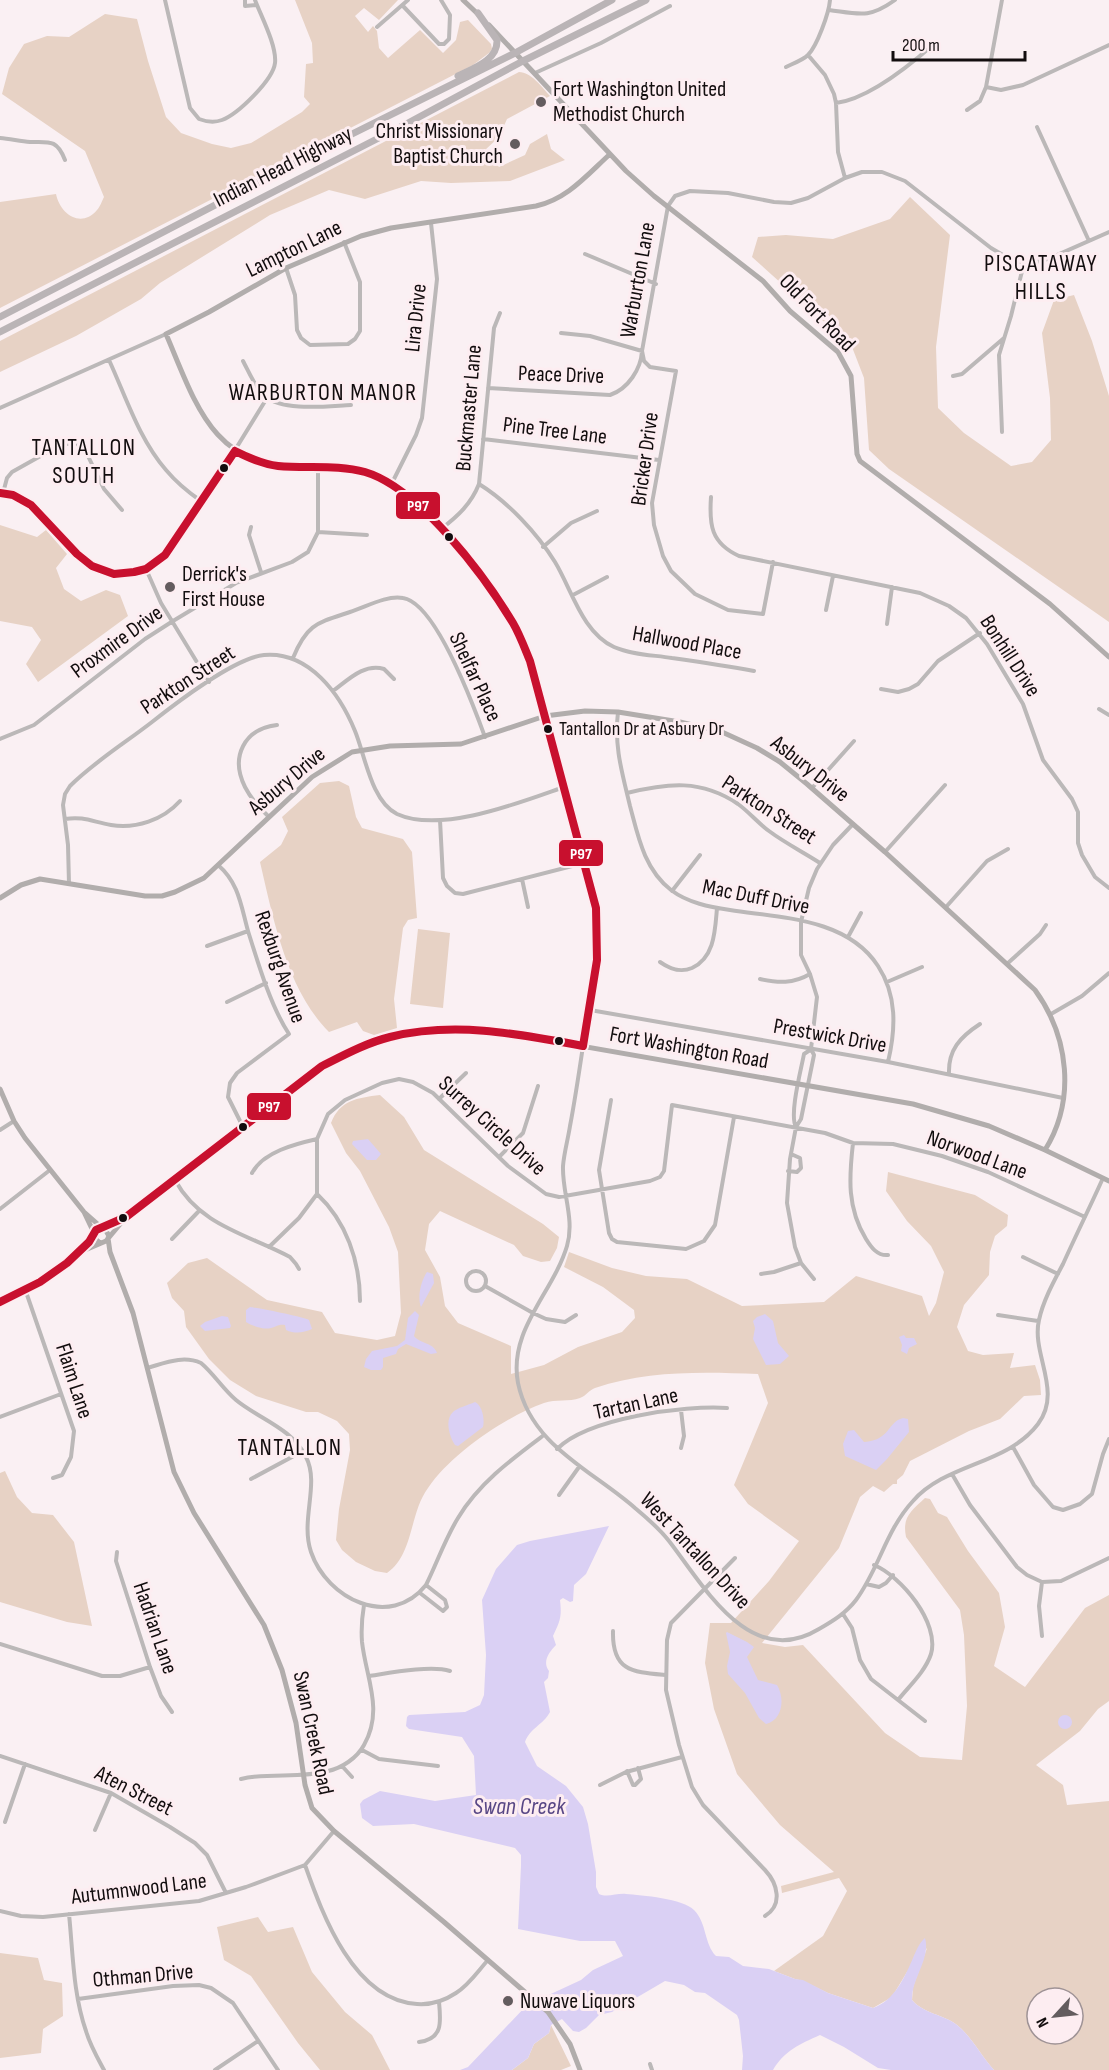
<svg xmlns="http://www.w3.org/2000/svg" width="1109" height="2070" viewBox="0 0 1109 2070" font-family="'Sofia Sans Condensed',sans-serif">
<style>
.green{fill:#e7d2c5;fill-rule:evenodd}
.water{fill:#dad0f4}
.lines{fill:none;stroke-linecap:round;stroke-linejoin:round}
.street{stroke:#bbb8b8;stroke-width:4}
.secondary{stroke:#b1adac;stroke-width:5}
.highway{stroke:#bab4b6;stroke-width:7}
.bus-1-casing{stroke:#fdedf1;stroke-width:12}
.bus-1{stroke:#c8102e;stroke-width:8}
.poi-dot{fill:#635c5e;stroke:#fdedf1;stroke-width:2}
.bus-dot{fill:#120d0e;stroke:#fdedf1;stroke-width:2}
.labels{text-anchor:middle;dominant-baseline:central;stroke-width:6;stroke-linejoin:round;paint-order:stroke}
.bus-label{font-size:20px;fill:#120d0e;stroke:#fdedf1;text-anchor:start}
.poi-label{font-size:22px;fill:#120d0e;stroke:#fdedf1;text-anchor:start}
.street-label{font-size:22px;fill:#120d0e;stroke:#fdedf1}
.neighbourhood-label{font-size:24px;letter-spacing:1.5px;fill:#120d0e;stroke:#fdedf1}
.water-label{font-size:24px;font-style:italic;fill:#584785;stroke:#fdedf1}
.line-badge{stroke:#fdedf1;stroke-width:2}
.badge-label{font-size:16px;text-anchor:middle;font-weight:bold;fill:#fff}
</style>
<rect width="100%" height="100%" fill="#faf0f3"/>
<path class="green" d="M295,0H398L379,20L364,8L355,16L368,32L373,26L377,31L379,48L388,58L420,30L443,53L456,40L460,22L468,20L491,44L492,49L489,53L473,65L0,308V202L56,194C60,214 81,229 97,210C100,207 102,201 104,197L85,151L2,94L9,68L24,44L47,36L69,37L105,14L137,19L148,61L166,117L181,133L212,144L231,148L251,143L302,112L310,104L304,97L306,64L313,63L312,43Z
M519,72C531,72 542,87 550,96L507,119L499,137L484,151L499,167L525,155L530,144L547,134L551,149L565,160L510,181L451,183L421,181L365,199L329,190L270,215L160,283L141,299L76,336L0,372V341Z
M910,197L950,235L936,347L938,408L964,433L1011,466L1032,462L1051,440L1050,398L1042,333L1054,300L1074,295L1092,341L1109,396V622L889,469L869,450L864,378L852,347L752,257L758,237L786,235L833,239L890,219Z
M0,525L37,537L46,530L67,554L56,568L64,589L81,601L106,590L120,595L128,616L38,682L26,664L41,640L32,627L0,621Z
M339,781L349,786L356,817L362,828L403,839L412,852L417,918L408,920L403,928L394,999L397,1028L374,1035L363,1031L357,1022L329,1032C287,990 273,918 260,862L281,845L288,831L282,817L320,783Z
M418,929L450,933L443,1008L410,1004Z
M380,1095L404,1117L424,1150L543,1224L559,1237L557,1248L550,1261L541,1262L523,1256L514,1245L440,1211L429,1224L425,1250L440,1277L445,1306L458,1323L511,1346V1374L544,1365L578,1347L622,1332L635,1318L634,1310L603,1287L564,1267L569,1252L612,1268L646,1276L687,1279L742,1306L824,1302L856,1276L922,1296L929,1316L936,1303L944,1272L931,1246L907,1221L886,1191L888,1172L975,1195L1008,1215L1007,1226L995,1236L990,1252L989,1275L964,1305L957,1327L968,1351L983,1355L1014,1353L1010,1368L1035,1365L1040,1380L1041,1395L1024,1396L1000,1419L969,1431L910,1461L903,1475L897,1480V1484H893L884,1492L873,1486L860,1497L839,1548L762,1643L785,1647L803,1645L885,1733L920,1757L962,1760L967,1706L964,1635L960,1610L906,1537C902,1517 911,1511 925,1498L930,1499L938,1513L947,1517L968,1551L999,1593L1005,1627L994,1666L1025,1687L1085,1608L1109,1595V1701L1098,1709L1080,1731L1036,1765L1063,1785L1067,1805L1109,1801V2070H994C981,2056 972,2037 957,2025C943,2014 924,2014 912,2000L913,1987L927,1948L907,1972L892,1997L873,2008L828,1993L803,1981L795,1979L774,1971L823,1936L847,1891L839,1878L782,1893L781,1886L834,1872L780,1825L737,1774L714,1709L705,1663L710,1623H731L769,1581L799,1541L748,1504L734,1485L768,1403L758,1374C704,1372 648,1370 595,1388C589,1390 586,1396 580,1398C569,1402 556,1399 544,1403C505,1417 452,1453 428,1488C409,1514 414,1554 387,1573L375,1571L356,1562L342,1550L336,1540L339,1509L350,1450L349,1434L337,1421L318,1412H306L256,1396L230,1380L209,1359L186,1327L184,1311L172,1298L167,1283L188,1263L207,1258L267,1300L322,1312L335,1333L377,1340L395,1336L401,1313L398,1252L389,1227L360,1171L346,1153L331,1123C340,1100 357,1098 380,1095ZM1037,1998H1073V2034H1037Z
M5,1471L17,1497L32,1513L53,1515L74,1542L92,1626L67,1622L0,1602V1473Z
M258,1917L268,1932L293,1927L312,1972L345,2012L372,2035L390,2070H320L298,2043L251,1976L224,1960L217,1927Z
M0,1953L38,1958L44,1980L62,1983L63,2016L43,2029L41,2053L0,2058Z
M551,2025L571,2066L561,2070H512L528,2058L534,2044L549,2033Z"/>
<path class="water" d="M368,1139L381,1154L376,1160H367L352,1144L353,1141Z
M427,1272L433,1274L434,1283L421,1307C417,1297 421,1281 427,1272Z
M250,1307C258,1308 304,1317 309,1320L312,1329C303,1333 295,1334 286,1330L285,1325C277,1324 277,1327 271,1328C264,1330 252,1326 246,1322V1310Z
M415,1311L419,1315L414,1336C420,1344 433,1342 437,1353L431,1354L406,1344L398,1349L396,1354L383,1358V1367L381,1370H371L364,1367L366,1359L372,1351L397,1346L405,1340L408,1318Z
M765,1314L773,1321L778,1343L789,1356L780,1364L766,1365L753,1339L755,1328L753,1321L757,1317Z
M222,1316L228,1317L231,1326L230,1328L205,1331L200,1326L205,1322Z
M904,1335L906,1338H914L917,1344L909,1348L907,1354L901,1351L902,1345L899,1337Z
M475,1402C482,1405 485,1419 483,1427L458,1446L455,1445C450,1438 444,1420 453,1412C457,1408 468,1405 475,1402Z
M903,1418L908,1419L909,1432L887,1459L876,1470L845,1456L843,1444L848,1431L854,1430L864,1442C891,1440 887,1422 903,1418Z
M609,1526L586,1574L574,1585L573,1601L570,1602L563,1598L560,1600C562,1617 560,1621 553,1636L556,1645C549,1652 542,1662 549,1671L548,1678L544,1682L550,1712C543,1725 530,1728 525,1742L537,1766L566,1786L583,1807L588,1824L596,1872V1887L599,1894C607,1898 617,1893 626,1894C641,1895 684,1899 694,1910C707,1923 704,1944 716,1956L729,1957L743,1966L769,1969L795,1979L803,1980L828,1993L873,2008C894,2001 905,1977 913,1958C916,1951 919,1943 925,1938C931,1959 911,1979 912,2000C924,2014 943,2014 957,2025C972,2037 981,2056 994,2070H891L878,2068L844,2047L820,2035C800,2044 784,2051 773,2070H742L743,2056L739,2020L737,2015L705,1993L695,1992L684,1985L665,1981L612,2012L599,2015L586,2028L579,2032L573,2031L562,2019L551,2025L549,2033L534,2044L528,2058L512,2070H460L468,2067L527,2005L581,1980L593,1970L623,1956L615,1941H580L518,1929L521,1866V1855L515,1848L414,1824L373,1826L362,1818L360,1804L363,1800L380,1791L435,1801L476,1795L474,1756L462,1737L409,1729L406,1726L407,1717L409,1715L465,1712L480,1705L484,1695L486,1655L482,1600L496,1569L517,1545L530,1541Z
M727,1632L747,1642L754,1647L747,1657L758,1680L777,1685C785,1698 783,1720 766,1724L759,1718L745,1693L728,1674L727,1666L730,1652L726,1633Z
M1058 1722a7 7 0 1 1 14 0a7 7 0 1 1-14 0Z"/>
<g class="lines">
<path class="street" d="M165,0L190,108L199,119C207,122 214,123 222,120C238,114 273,80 275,63C277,46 261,16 255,0
M245,0V6L257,5
M403,6L439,44H444L449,39L450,15L441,0
M829,10C859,14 869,19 895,0
M377,27L408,0
M808,55L825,75L834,94L836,103L838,152L845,178
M786,67C792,64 803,60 808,55C817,46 829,13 830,0
M535,73L601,43L670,6
M986,87L1001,90L1023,85L1109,45
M836,103C868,99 909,66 934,44
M967,110L980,101L986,87L1002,0
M1037,127L1089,241
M0,138C10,139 20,141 30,142C49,142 57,139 65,160
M585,254L656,284
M286,268L295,295L297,330L301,338L310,345L348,344L355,339L360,331V282L344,242
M109,360C126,397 139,439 166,470C176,482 188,492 201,501
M243,361C249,372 255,388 265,396C283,412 328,406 351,405
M953,376L962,374L1004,338
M488,388L610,395C628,389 641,369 642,351L590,336L561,333
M0,408L166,334
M1002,432L999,355L1011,316L1024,263
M483,439L659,460
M235,450L267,398
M392,483L416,435L422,418L437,279L431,223
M479,484C508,502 537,533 555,562C572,590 582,632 614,647C632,655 654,655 672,658C700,662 727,666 754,671
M3,493L7,478L12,472L62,444H77L86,452L104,489L122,510
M711,497C709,525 711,543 739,556L920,593L949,606L966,618L987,644L1023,704L1043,760L1072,799L1078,812V843L1082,855L1095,877L1109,888
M251,527L249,535L261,572
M441,529C458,516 471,504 479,484L494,328L500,313
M318,532L367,535
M543,547L571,523L597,511
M773,562L763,614L728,610L695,594L671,571L663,556L654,525L652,503L676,371L650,367L644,361L642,351L668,206L675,196L690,191L728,193L774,202L791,203L808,198L845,178L862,172H882L905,181L991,248L1015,262L1032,263L1048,259L1109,232
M146,569L161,603L209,682
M573,595L607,577
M826,610L833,576
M887,624L892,587
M293,658C307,624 317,623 350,612C366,607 386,595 403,598C436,603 474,707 485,737
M881,689L898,692L909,689L918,684L938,661L980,633
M333,691C348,680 364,663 384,669L394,679
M1099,709L1109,715
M618,712C614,747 622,772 630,806C638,836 644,869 671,890C688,903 710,907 730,910C781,918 847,918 878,966C897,995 896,1028 888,1062
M0,739L34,725L145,639L173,621L236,583L292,562L308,552L318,532V469
M812,788L854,741
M627,793C668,783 701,779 738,804C749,812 758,823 769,831C785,843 803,852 820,863
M269,817C260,808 251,799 245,787C230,757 244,729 277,725
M65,819C84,816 93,822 111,825C136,829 163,820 180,801
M440,820L443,878L447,886L455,893L463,894L584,863
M885,852L945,785
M218,865C239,883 241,906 248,931C258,963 271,1007 289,1034L237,1073L230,1083L228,1097L243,1127
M522,879L528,907
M69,884L68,845L63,805L65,794L70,786C94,762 125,743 152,722C176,703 235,658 264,655C309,651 340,694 355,731C365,755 371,801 397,814C441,834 521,802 564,787
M672,891L700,855
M946,907L987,861L1008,849
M848,937L861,913
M207,946L248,931
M660,962C670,969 680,973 692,968C715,957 715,930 717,908
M1008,963L1040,934L1046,925
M760,979C778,983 793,984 810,974
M887,982L922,967
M227,1002L266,983
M590,1010L888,1062L1063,1098
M1051,1014L1082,996L1109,973
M583,1046C579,1073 575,1100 570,1126C568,1139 564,1153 563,1166C562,1193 575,1219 567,1246C553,1293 508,1330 518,1383C531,1446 592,1470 635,1508C647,1518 659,1528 669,1541C704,1586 750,1671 819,1629C833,1621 846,1613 856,1600C879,1569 886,1530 913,1501C946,1463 1007,1465 1038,1424C1063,1391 1031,1354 1039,1320C1043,1301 1054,1281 1063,1264C1076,1235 1090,1207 1103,1178
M949,1074C948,1050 960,1037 980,1024
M439,1099L466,1073
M611,1100L599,1170L609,1233L612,1239L617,1242L686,1249L704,1241L715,1225L734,1117
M796,1127C789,1115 801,1070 804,1054L810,1050
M0,1130L14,1121
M853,1143C849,1178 847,1208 866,1239C871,1247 877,1256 888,1255
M499,1157L523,1133L538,1086
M788,1171L797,1172L801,1168L800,1158L791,1154
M252,1173C263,1152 295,1144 317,1139
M175,1180C200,1226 247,1234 290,1257L296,1264L299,1269
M317,1194C346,1221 360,1261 360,1301
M0,1209L50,1170
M172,1239L198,1212
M269,1247L299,1218L317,1194V1139L328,1114L345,1100L382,1083L399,1079L413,1082L433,1093L508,1166L546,1194L559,1197L650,1181L660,1177L664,1171L672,1105L825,1133L853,1143L893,1144L942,1156L988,1172L1085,1217
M1023,1257L1058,1274
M466 1281a10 10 0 1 1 20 0a10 10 0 1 1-20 0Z
M761,1274L774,1272L801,1263
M814,1279L801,1263L795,1247L787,1203L790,1159L796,1127L801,1119L814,1055L811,1049L817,997L810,974L801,955V922L809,888L817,869L833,845L853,824
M485,1286L533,1313L546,1319L565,1322L576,1315
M25,1289L74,1431L71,1457L62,1475L53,1478
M998,1315L1038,1321
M147,1368C165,1363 183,1355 201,1363C214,1374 223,1389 236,1400C259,1419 292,1428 306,1457C320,1484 300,1520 311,1552C327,1599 390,1630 426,1585C437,1563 445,1539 458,1518C479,1483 512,1459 544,1435
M0,1417L61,1394
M1013,1447L1034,1485L1053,1507L1063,1510L1080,1504L1092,1494L1103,1454L1109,1439
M681,1448L684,1436L681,1410
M557,1449C588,1418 684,1405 727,1408
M952,1474L970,1505L1017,1567L1027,1575L1042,1582L1061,1581L1109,1558
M251,1479L303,1451
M559,1495L579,1467
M117,1552L116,1561L150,1667L161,1696L172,1712
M735,1558L671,1623L667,1640L666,1690L679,1745L692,1787L703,1805L765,1870C778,1884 783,1905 765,1916
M874,1565C901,1576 940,1623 931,1654C925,1672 909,1686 898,1700
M866,1584L879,1587L886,1583L893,1575
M420,1593L443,1611L447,1607L445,1600L426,1585
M843,1614L852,1628L860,1660L871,1679L925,1721
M613,1631C612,1671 632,1672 665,1675
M1042,1636L1039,1606L1042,1582
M0,1644L102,1676H120L150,1667
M369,1676C389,1673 431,1665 450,1671
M362,1750L379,1759L438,1766
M0,1756L111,1793L170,1827L195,1843L207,1855L226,1893
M342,1766L352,1777
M627,1771L633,1785H635L641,1779L638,1768
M241,1779C269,1772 300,1779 328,1771C342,1768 357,1758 364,1745C384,1710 366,1678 362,1642C361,1629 362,1617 364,1605
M600,1785L626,1772L682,1757
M5,1822L25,1764
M95,1830L111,1793
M305,1865C323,1916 354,2000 417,2004C431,2005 444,2001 456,1993C469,1985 478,1971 488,1960
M0,1911L21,1916L43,1917L199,1901L246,1887L305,1865L334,1831
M69,1914C73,1953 73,1994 86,2031C90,2045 97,2057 104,2070
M78,1999L173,1986L199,1985L211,1988L233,2003L278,2070
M419,2042C443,2039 441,2022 439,2002
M650,2064L652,2070
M215,2070L258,2041"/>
<path class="secondary" d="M463,0L480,16
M489,25L626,171L654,196L763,281L790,311L838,352L851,376L857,454L860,461L1050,604L1109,657
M0,493L13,495L31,505L77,554L92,566L114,574L134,572L146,569L165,555L235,451
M0,898L21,885L40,879L145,896H162L175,892L204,878L312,777L352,752L390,746L461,744L545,716L585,711L618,712L680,722L722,732L757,748L780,762L807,784L885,852L1035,990C1069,1037 1076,1100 1045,1150
M583,1046C592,1000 603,955 596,908C586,855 568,802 554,750C543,708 535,664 514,625C497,592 471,563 446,535C430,516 414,494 391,482C362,467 334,469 303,468C212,468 196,404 166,334L209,312L286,268L361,236L391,228L536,206C567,199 586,176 609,155
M0,1089L14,1121L25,1138L84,1212L101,1227
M84,1212L94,1233
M103,1228L124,1217
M108,1238L110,1252L133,1313L174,1472L194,1513L264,1625L282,1670L296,1723L305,1785L312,1808L334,1831L444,1922L548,2012L570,2044L580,2070
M100,1243L94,1238L96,1230L101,1227L105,1229L109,1236
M78,1253L106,1241L126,1217L322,1066C377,1034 432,1023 495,1031L913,1104L989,1126L1045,1150L1109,1181
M0,1302C34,1287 71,1265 93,1235"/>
<path class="highway" d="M458,76C474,68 498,60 497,40L478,13
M0,317L342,139L515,53L612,0
M0,332L408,123L523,61L646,0"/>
<defs>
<path id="bus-1" d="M235,451C249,458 262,464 278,466C306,469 337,464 365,472C419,488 484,575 513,623C520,635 525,649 530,661L596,908L597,960L583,1046
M0,493L13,495L31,505L77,554L92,566L114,574L134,572L146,569L165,555L235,451
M0,1302L40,1282L67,1263L89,1242L96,1230L126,1217L322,1066C344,1055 366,1043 390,1037C455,1021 519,1034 583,1046"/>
</defs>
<use href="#bus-1" class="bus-1-casing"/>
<use href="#bus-1" class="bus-1"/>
</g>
<g class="poi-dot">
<circle cx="541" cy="102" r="6"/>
<circle cx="515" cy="144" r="6"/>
<circle cx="170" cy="587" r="6"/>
<circle cx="508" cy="2001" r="6"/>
</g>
<g class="bus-dot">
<circle cx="224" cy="468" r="5"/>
<circle cx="449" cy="537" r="5"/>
<circle cx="548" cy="729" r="5"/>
<circle cx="559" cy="1041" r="5"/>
<circle cx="243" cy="1127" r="5"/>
<circle cx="123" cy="1218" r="5"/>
</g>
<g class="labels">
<g class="bus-label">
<text x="559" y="729">Tantallon Dr at Asbury Dr</text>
</g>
<g class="poi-label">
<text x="553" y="89">Fort Washington United<tspan x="553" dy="25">Methodist Church</tspan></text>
<text x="503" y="131" text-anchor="end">Christ Missionary<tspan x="503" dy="25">Baptist Church</tspan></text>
<text x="182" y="574">Derrick's<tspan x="182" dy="25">First House</tspan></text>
<text x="520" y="2001">Nuwave Liquors</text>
</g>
<g class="street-label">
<text transform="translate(283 167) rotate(-27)">Indian Head Highway</text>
<text transform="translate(294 249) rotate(-26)">Lampton Lane</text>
<text transform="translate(638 280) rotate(-80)">Warburton Lane</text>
<text transform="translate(817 313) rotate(46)">Old Fort Road</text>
<text transform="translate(416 318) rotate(-84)">Lira Drive</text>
<text transform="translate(561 375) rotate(2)">Peace Drive</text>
<text transform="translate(469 408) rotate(-85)">Buckmaster Lane</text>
<text transform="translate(555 431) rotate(7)">Pine Tree Lane</text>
<text transform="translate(645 459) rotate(-82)">Bricker Drive</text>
<text transform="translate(117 642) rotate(-36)">Proxmire Drive</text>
<text transform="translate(687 643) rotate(10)">Hallwood Place</text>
<text transform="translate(1010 656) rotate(57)">Bonhill Drive</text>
<text transform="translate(475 677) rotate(65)">Shelfar Place</text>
<text transform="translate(188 680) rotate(-33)">Parkton Street</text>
<text transform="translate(810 769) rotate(38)">Asbury Drive</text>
<text transform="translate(287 781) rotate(-40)">Asbury Drive</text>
<text transform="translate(769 810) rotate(33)">Parkton Street</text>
<text transform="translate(756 897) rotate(11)">Mac Duff Drive</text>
<text transform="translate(280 967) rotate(71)">Rexburg Avenue</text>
<text transform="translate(830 1036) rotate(10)">Prestwick Drive</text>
<text transform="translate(689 1048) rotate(10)">Fort Washington Road</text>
<text transform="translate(492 1126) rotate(42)">Surrey Circle Drive</text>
<text transform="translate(977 1155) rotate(20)">Norwood Lane</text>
<text transform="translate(74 1381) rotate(72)">Flaim Lane</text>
<text transform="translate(636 1404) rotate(-12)">Tartan Lane</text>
<text transform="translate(695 1551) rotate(47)">West Tantallon Drive</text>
<text transform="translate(155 1628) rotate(71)">Hadrian Lane</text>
<text transform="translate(313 1733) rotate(78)">Swan Creek Road</text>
<text transform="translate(134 1791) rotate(27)">Aten Street</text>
<text transform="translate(139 1889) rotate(-7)">Autumnwood Lane</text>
<text transform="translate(143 1976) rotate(-5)">Othman Drive</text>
</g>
<g class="neighbourhood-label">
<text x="1041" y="263">PISCATAWAY<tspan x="1041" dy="28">HILLS</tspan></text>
<text x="323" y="392">WARBURTON MANOR</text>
<text x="84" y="447">TANTALLON<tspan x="84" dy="28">SOUTH</tspan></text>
<text x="290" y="1447">TANTALLON</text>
</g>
<g class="water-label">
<text x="519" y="1806">Swan Creek</text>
</g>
</g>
<g class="line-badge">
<rect x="395" y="491" width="46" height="29" rx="6" fill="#c8102e"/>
<rect x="558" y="839" width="46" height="28" rx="6" fill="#c8102e"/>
<rect x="246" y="1092" width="46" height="29" rx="6" fill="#c8102e"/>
</g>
<g class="badge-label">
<text x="418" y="511">P97</text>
<text x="581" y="859">P97</text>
<text x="269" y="1112">P97</text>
</g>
<g transform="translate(1055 2016) rotate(243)"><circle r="28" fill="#fdedf1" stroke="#9f9396" stroke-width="1.5"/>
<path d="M0-4.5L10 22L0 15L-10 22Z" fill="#635c5e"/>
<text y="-9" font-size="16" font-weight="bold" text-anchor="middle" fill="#120d0e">N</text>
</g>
<path d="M893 51v9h132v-9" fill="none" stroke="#120d0e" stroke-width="3"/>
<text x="902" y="51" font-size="18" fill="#120d0e" stroke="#fdedf1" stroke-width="4.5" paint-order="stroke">200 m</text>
</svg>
